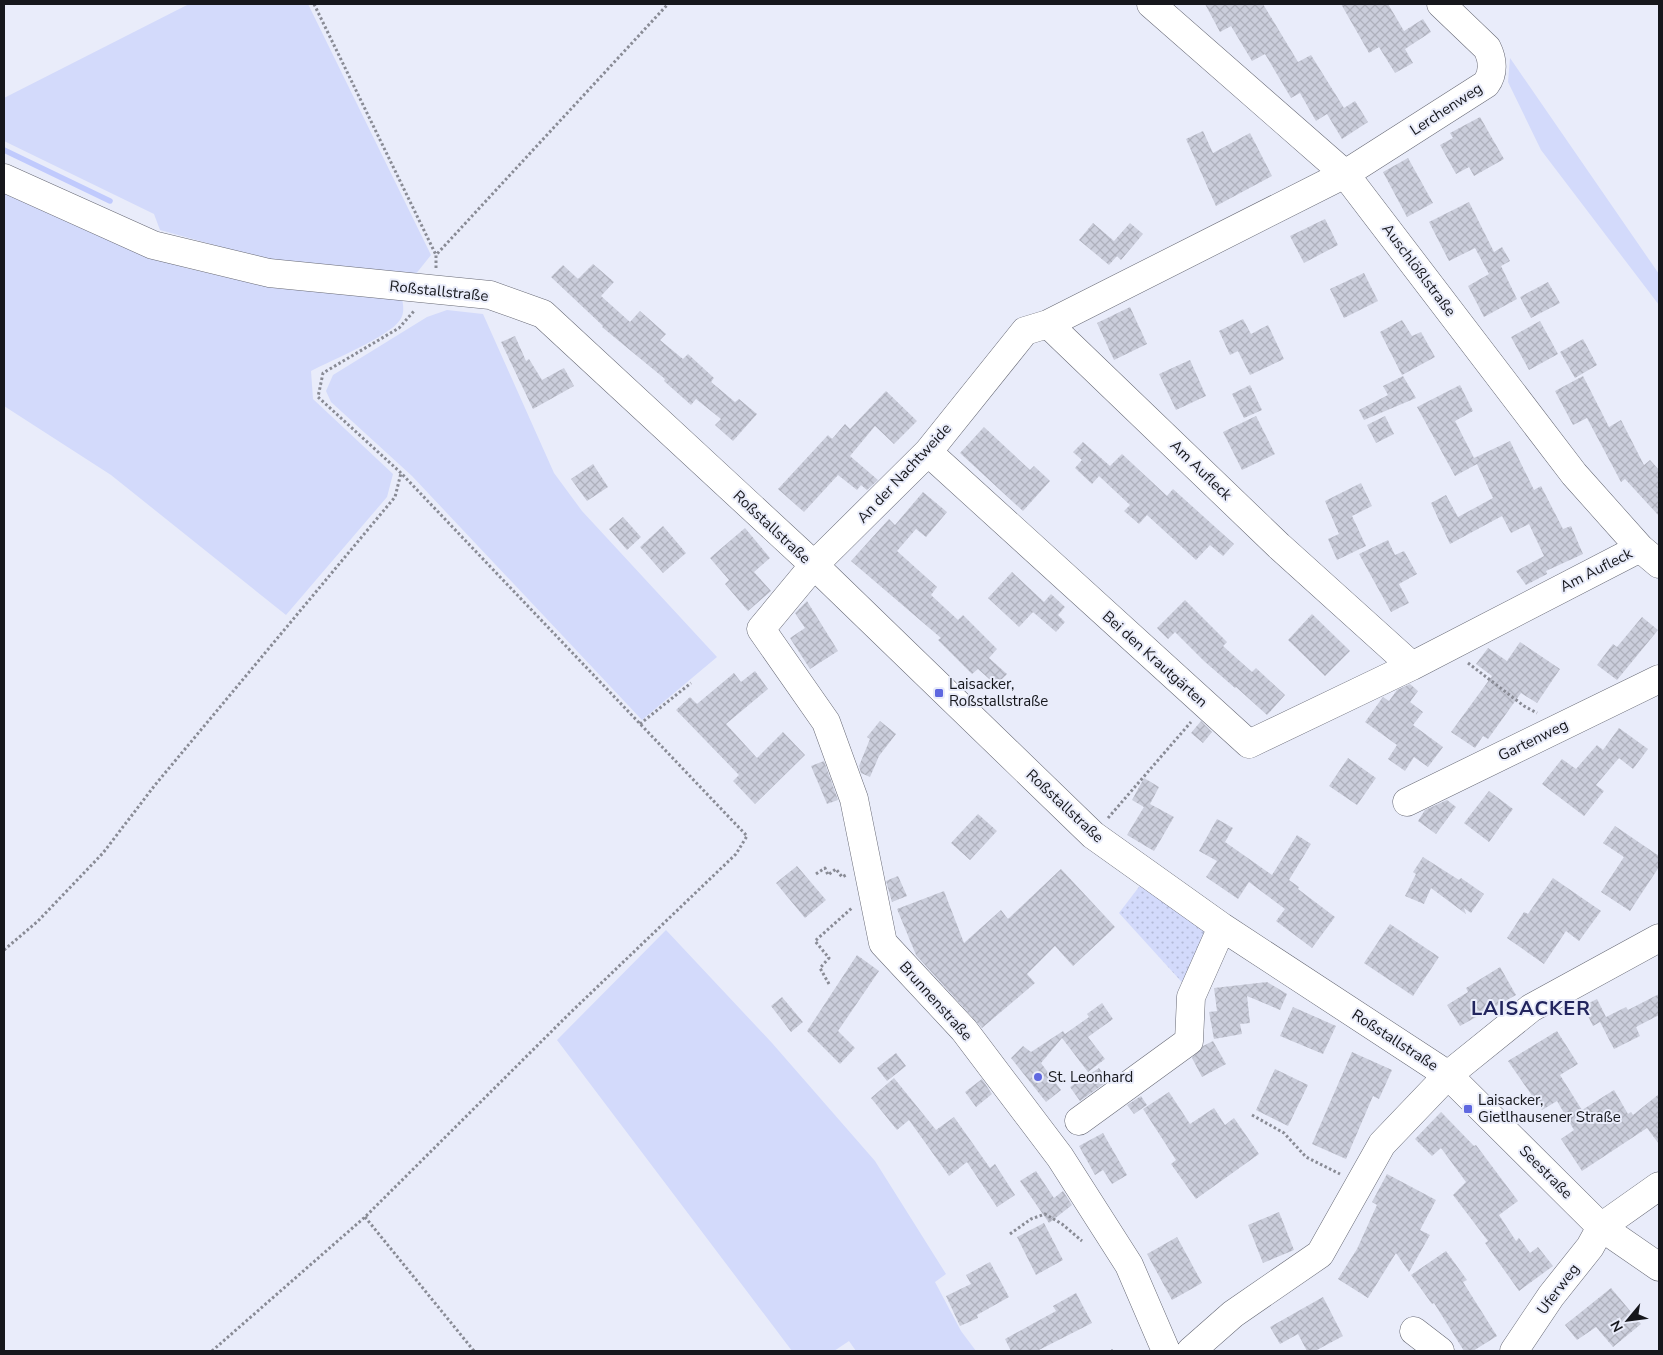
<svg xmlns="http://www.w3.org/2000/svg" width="1663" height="1355" viewBox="0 0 1663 1355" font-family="'Nunito Sans',sans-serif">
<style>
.grass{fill:#d3dafb}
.park{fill:url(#park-dots)}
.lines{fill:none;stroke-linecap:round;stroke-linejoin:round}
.stream{stroke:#c0cafd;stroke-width:5.5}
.building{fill:url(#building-cross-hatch)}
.minor-casing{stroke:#666874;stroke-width:29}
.path{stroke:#898b95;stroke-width:3;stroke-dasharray:2.5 2.5;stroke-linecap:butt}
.minor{stroke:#fff;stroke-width:28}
.poi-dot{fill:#5f68e0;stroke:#e9ecfa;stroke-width:2}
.labels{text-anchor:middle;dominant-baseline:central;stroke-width:4;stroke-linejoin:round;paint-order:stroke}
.street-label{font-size:15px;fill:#16171c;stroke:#e9ecfa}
.poi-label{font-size:15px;fill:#16171c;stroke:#e9ecfa;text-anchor:start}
.district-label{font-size:20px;font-weight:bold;letter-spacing:1px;fill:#22255e;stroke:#e9ecfa}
</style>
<defs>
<pattern id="park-dots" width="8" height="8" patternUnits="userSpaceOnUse" patternTransform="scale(1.25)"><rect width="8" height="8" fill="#d3dafb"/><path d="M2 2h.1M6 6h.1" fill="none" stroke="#b4bad7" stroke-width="1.8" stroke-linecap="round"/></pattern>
<pattern id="building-cross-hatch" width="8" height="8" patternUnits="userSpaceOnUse" patternTransform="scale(1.25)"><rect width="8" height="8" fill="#cbcedc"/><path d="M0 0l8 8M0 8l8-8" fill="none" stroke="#aeb0bc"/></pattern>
</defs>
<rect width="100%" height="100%" fill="#e9ecfa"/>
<path class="grass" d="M189,4H308L431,255L415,275L272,261L160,230L154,214L4,141V98Z
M1510,58L1659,274V305L1541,150L1508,82Z
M4,186L102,233L186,268L273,288L402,297C403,306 405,312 400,320C390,336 330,361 311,371L313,399L393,474L387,497L286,615L111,475L4,406Z
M447,310L483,314L554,473L582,511L717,657L642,720L412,476L331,402L326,391L333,375L427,317Z
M666,930L772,1043L875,1161L946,1274L935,1282L961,1331L976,1351H856L849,1341L834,1351H792L557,1040Z"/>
<path class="park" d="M1145,879L1216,929L1189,990L1119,913Z"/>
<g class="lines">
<path class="stream" d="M4,150L110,201"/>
</g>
<path class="building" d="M1205,4H1263L1298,62L1311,55L1344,108L1355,101L1368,122L1342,139L1327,114L1316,121L1300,93L1291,98L1265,54L1252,61L1231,26L1220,32Z
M1341,4H1388L1404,31L1423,19L1431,32L1405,49L1413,63L1395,73L1379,47L1369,53Z
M1480,117L1504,159L1474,176L1469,167L1456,174L1440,145L1453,138L1450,133Z
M1203,131L1213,153L1250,133L1272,176L1216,206L1186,139Z
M1408,158L1433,203L1407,217L1383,172Z
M1469,202L1494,252L1502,247L1510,261L1501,266L1517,299L1484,317L1468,286L1489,274L1475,248L1449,261L1429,222Z
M1325,219L1338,245L1304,263L1290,236Z
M1093,223L1114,241L1130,223L1143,234L1121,260L1117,256L1109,265L1079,240Z
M593,264L614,282L601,296L630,322L640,311L666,334L660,340L683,359L688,354L714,378L711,382L735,402L739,399L757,414L733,441L715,425L721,419L696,399L691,405L664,381L665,379L602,327L603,326L551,277L563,265L578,279Z
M1364,273L1378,301L1344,318L1330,289Z
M1548,282L1560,303L1531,318L1520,297Z
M1130,307L1147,344L1114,360L1097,323Z
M1243,319L1251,334L1268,325L1284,359L1250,375L1238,351L1230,355L1219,331Z
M1402,320L1412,336L1421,332L1435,357L1402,375L1380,332Z
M1540,321L1558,354L1529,370L1511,337Z
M515,336L526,361L529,359L542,380L564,368L574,386L533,409L501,342Z
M1583,339L1597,365L1575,378L1560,352Z
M1190,360L1206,396L1176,410L1159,374Z
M1403,376L1416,398L1364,420L1359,410L1388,395L1383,386Z
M1583,376L1609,427L1621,420L1644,465L1650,460L1659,470V516L1625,479L1621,482L1587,418L1573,425L1555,391Z
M1250,385L1262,410L1244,418L1232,394Z
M1460,385L1473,411L1455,421L1474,458L1510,441L1534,490L1541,486L1563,529L1571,526L1583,554L1546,571L1547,574L1526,585L1516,571L1544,556L1529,524L1511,533L1502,516L1450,544L1431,503L1446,495L1458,517L1493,498L1477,464L1455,476L1417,407Z
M886,391L917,421L894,444L875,426L850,456L878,480L867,490L861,485L857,490L838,475L804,512L778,489L828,435L832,439L845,424L850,429Z
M1256,416L1275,454L1242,470L1223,432Z
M1385,416L1394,434L1376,443L1367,425Z
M984,427L1030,470L1034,466L1050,481L1023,511L960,453Z
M1083,442L1110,466L1122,454L1167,496L1173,489L1234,544L1223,556L1210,545L1196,560L1147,515L1139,524L1124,511L1130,505L1099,476L1092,484L1075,468L1082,460L1073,452Z
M593,464L608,487L587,501L571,479Z
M1361,483L1372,506L1352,516L1366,546L1337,560L1328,539L1339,534L1325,501Z
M923,492L947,512L926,537L916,529L897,551L937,587L931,595L958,620L963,615L997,649L989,658L1007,674L996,685L978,669L972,674L938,640L941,638L851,561L889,519L895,525Z
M623,517L641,537L627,550L609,529Z
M663,526L686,553L663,573L640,547Z
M745,528L770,558L754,572L771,591L748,611L725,584L729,580L710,558Z
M1388,540L1395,555L1404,551L1417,574L1399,584L1409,603L1391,612L1359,554Z
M1012,572L1044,602L1051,594L1065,607L1058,615L1065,622L1056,632L1033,612L1019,627L988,598Z
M1185,600L1227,642L1223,646L1252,672L1256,668L1285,695L1267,715L1236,687L1235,688L1204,661L1175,632L1168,639L1157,628Z
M807,601L838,651L810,669L790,638L805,628L795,613Z
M1312,614L1350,651L1325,676L1288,640Z
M1642,617L1658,630L1617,680L1597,665L1613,644L1617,647Z
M1520,642L1560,669L1537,703L1521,693L1488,739L1483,736L1475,748L1451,732L1492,676L1476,664L1488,648L1507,661Z
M755,671L768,689L726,724L757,758L783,732L805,755L755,804L733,781L739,775L676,710L690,697L697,704L734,673L741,682Z
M1410,684L1418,691L1410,702L1423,712L1413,725L1443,747L1428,767L1414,757L1405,771L1388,759L1397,745L1365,722L1383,697L1389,701L1397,690Z
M880,721L896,734L879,756L870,777L861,773L859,766L870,739L867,737Z
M1201,721L1212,732L1203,743L1191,733Z
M1619,728L1648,749L1633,769L1619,758L1596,785L1604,791L1584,816L1542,784L1562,759L1576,769L1597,745L1603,750Z
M1348,758L1376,778L1357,805L1329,786Z
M824,761L838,800L827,804L811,766Z
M1144,778L1159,787L1150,804L1174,817L1154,851L1127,835L1144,807L1132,800Z
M1489,791L1513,809L1489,842L1464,823Z
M1447,800L1456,807L1436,834L1418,821L1425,810Z
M978,814L997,831L970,860L951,843Z
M1217,819L1233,828L1225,842L1272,875L1297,835L1311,844L1289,880L1299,887L1298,889L1335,917L1312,948L1276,921L1285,909L1249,882L1238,899L1206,877L1217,861L1199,851Z
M1615,826L1659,856V867L1630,911L1601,892L1624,857L1603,843Z
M1423,857L1459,880L1461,878L1484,894L1471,913L1464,908L1466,914L1431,888L1424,904L1405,896L1416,874L1413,872Z
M797,866L826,900L805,918L776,883Z
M1061,869L1115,927L1073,966L1055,946L1027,974L1035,983L982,1028L916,955L897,909L944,891L964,943L1001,910L1008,919Z
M898,876L907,896L892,902L886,881Z
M1553,878L1601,911L1579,941L1566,931L1544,964L1507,938L1524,912L1528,914Z
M1390,924L1439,957L1413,996L1364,963Z
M857,955L879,971L838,1031L855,1048L840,1064L807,1031Z
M1500,967L1516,995L1460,1026L1447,1005L1468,992L1466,988Z
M1267,982L1287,994L1280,1010L1247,996L1250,1023L1240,1024L1242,1034L1214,1039L1209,1012L1217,1011L1214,988Z
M1659,994V1015L1636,1027L1640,1036L1614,1049L1600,1022L1593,1026L1583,1006L1597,999L1606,1017L1626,1007L1628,1010Z
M782,997L803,1022L791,1032L771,1006Z
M1102,1003L1113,1019L1088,1037L1105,1059L1088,1072L1062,1038L1041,1063L1061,1090L1046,1102L1011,1058L1023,1046L1031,1052L1063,1031L1065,1034L1089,1017L1087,1014Z
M1293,1007L1336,1026L1323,1054L1280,1036Z
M1557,1031L1578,1064L1560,1075L1582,1110L1614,1090L1628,1114L1631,1112L1633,1115L1659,1094V1144L1647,1128L1582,1171L1561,1139L1574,1130L1557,1101L1542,1110L1508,1061Z
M1213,1041L1226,1064L1202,1077L1192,1058L1203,1046Z
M1352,1052L1392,1070L1379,1099L1373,1096L1346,1159L1312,1144Z
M896,1053L906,1066L887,1081L877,1068Z
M1099,1068L1108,1081L1080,1101L1070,1087Z
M1275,1069L1308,1085L1288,1126L1256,1110Z
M894,1078L936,1130L954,1117L990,1168L995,1164L1015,1195L997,1207L967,1162L949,1176L909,1120L897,1130L871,1098Z
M982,1079L992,1094L976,1107L965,1092Z
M1169,1092L1190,1124L1214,1108L1225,1125L1234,1118L1259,1154L1196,1199L1171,1164L1176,1160L1143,1109Z
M1141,1096L1147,1105L1134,1114L1127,1105Z
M1441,1112L1474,1146L1476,1145L1518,1201L1499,1215L1516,1241L1519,1238L1530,1253L1538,1247L1553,1266L1519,1291L1485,1243L1488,1241L1453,1195L1466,1182L1441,1148L1432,1156L1415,1139Z
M1103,1133L1127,1175L1112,1184L1103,1170L1095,1175L1079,1146Z
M1036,1171L1054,1198L1063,1191L1072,1205L1049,1223L1020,1181Z
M1387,1174L1436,1200L1420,1230L1430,1235L1409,1272L1396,1253L1368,1298L1338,1279L1357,1249L1377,1205L1372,1202Z
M1279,1212L1294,1250L1263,1263L1248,1225Z
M1044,1223L1063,1260L1036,1275L1017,1237Z
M1177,1237L1202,1283L1172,1300L1147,1254Z
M1446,1251L1467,1280L1463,1282L1497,1336L1473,1351H1464L1434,1303L1432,1304L1411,1275Z
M990,1262L1009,1297L977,1315L978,1318L960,1326L946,1296L971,1284L966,1275Z
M1611,1288L1641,1324L1613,1347L1596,1327L1577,1340L1565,1325Z
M1076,1293L1092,1323L1037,1351H1011L1005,1339L1056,1311L1053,1306Z
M1323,1297L1343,1336L1315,1351H1307L1298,1334L1280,1344L1270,1327Z"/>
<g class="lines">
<defs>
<path id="minor" d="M1151,4L1345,174L1574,474L1640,548L1659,564
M1441,4L1487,48C1493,60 1494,73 1486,84L1345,174L1048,324L1279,546L1412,666L1640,548
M4,178L153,245L269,273L490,295L543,314L814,565L1093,835L1222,927L1448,1075L1601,1227L1659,1267
M1048,324L1025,331L928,452L814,565L761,629L826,722L854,799L883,943L964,1030L1060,1157L1129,1265L1166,1351
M928,452L1249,744L1412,666
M1407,802L1659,679
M1079,1121L1189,1041L1191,997L1222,927
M1414,1331L1440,1351
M1191,1351L1233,1314L1320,1254L1382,1144L1448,1075L1531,1008L1659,938
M1514,1351L1551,1296L1590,1247L1601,1227L1659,1186"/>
</defs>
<use href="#minor" class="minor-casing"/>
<path class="path" d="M314,4L436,255
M436,268V255L668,4
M1468,663L1524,706L1537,713
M640,724L691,683
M1108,818L1191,722
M816,874L825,868L828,875L836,869L842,877L846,875
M4,950L38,921L103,853L155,785L395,497L401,473
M829,984L820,968L829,958L815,941L853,907
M1252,1115L1284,1133L1306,1157L1340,1174
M365,1217L474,1351
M1010,1234L1031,1219L1045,1214L1062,1224L1082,1241
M212,1351L365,1217L569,1014L736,854L747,836L401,473L318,397L323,373L399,328L414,311
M1111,1351H1113"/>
<use href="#minor" class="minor"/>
</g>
<g class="poi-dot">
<rect x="934" y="688" width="10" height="10" rx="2.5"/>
<circle cx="1038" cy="1077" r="5"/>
<rect x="1463" y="1104" width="10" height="10" rx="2.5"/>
</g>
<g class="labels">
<g class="street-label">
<text transform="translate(1446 109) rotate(-33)">Lerchenweg</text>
<text transform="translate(1419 270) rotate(53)">Auschlößlstraße</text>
<text transform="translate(439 291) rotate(6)">Roßstallstraße</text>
<text transform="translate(1201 470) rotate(44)">Am Aufleck</text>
<text transform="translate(904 473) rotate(-47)">An der Nachtweide</text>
<text transform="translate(772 527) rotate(43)">Roßstallstraße</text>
<text transform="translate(1596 570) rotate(-27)">Am Aufleck</text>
<text transform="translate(1155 659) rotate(42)">Bei den Krautgärten</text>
<text transform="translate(1533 740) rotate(-26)">Gartenweg</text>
<text transform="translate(1065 806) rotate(43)">Roßstallstraße</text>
<text transform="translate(936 1001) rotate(48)">Brunnenstraße</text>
<text transform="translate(1395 1040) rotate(33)">Roßstallstraße</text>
<text transform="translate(1546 1172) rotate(45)">Seestraße</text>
<text transform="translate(1558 1289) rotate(-53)">Uferweg</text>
</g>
<g class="poi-label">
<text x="949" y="684">Laisacker,<tspan x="949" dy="17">Roßstallstraße</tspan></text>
<text x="1048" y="1077">St. Leonhard</text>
<text x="1478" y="1100">Laisacker,<tspan x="1478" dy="17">Gietlhausener Straße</tspan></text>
</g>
<g class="district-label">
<text x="1531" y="1008">LAISACKER</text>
</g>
</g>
<rect width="1663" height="1355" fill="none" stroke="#16171c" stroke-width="10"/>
<g transform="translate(1628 1320) rotate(241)" stroke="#e9ecfa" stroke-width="4" paint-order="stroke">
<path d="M0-4L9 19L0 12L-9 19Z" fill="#16171c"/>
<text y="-8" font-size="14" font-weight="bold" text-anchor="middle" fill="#16171c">N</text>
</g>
</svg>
